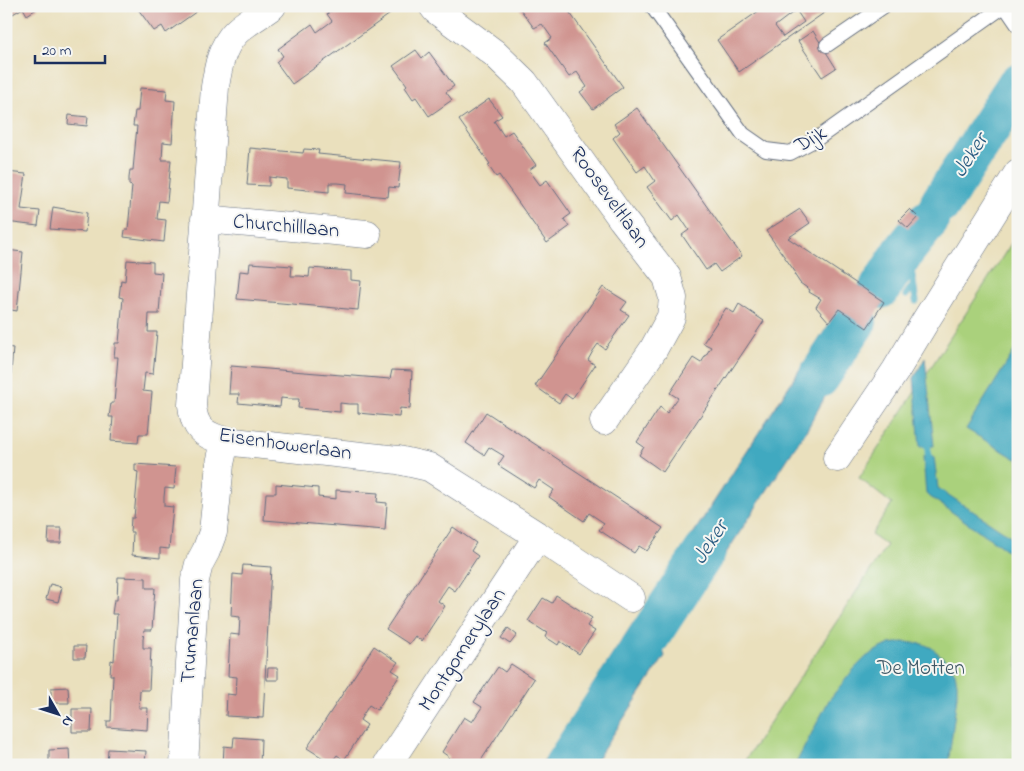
<svg xmlns="http://www.w3.org/2000/svg" width="1024" height="771" viewBox="0 0 1024 771" font-family="'Indie Flower',sans-serif">
<style>
.green{fill:#aad17c;stroke:#62806d}
.water{fill:#40a9c0;stroke:#2e6c8f}
.lines{fill:none;stroke-linecap:round;stroke-linejoin:round}
.stream{stroke:#40a9c0;stroke-width:7}
.river{stroke:#40a9c0;stroke-width:42}
.building{fill:#d09490;fill-rule:evenodd}
.service-casing{stroke:#636d7f;stroke-width:16}
.minor-casing{stroke:#636d7f;stroke-width:29}
.service{stroke:#fff;stroke-width:14}
.minor{stroke:#fff;stroke-width:28}
.labels{text-anchor:middle;dominant-baseline:central;stroke-width:4;stroke-linejoin:round;paint-order:stroke}
.street-label{font-size:21px;fill:#1b2f5e;stroke:#f6f6f2}
.park-label{font-size:21px;fill:#3f5866;stroke:#f6f6f2}
.water-label{font-size:22px;font-style:italic;fill:#285a80;stroke:#f6f6f2}
</style>
<rect width="100%" height="100%" fill="#f6f6f2"/>
<filter id="ink" filterUnits="userSpaceOnUse"><feTurbulence type="fractalNoise" baseFrequency=".02" numOctaves="2"/><feDisplacementMap in="SourceGraphic" scale="10" xChannelSelector="R" yChannelSelector="G"/><feConvolveMatrix kernelMatrix="1 2 1 2 8 2 1 2 1" color-interpolation-filters="sRGB"/></filter>
<filter id="wash" filterUnits="userSpaceOnUse"><feTurbulence type="fractalNoise" baseFrequency=".0096" numOctaves="4" result="noise"/><feDisplacementMap in="SourceGraphic" scale="20" xChannelSelector="R" yChannelSelector="G"/><feGaussianBlur stdDeviation="1.12" result="paint"/><feColorMatrix in="noise" values="0 0 0 0 0 0 0 0 0 0 0 0 0 0 0 0 0 1.4 0 .05"/><feComposite in="paint" operator="in"/></filter>
<g filter="url(#wash)">
<rect width="100%" height="100%" fill="#eae0bd"/>
<path class="green" d="M1018,233V765H742L887,545L871,535L892,504L859,478Z"/>
<path class="water" d="M835,315L859,334L809,426L689,610L656,591Z
M1018,345V460L966,429Z
M925,358L934,446L920,447L914,378Z
M923,457H934L938,488L1018,541V558L926,494Z
M633,623L659,640L665,656L593,765H541Z
M903,642L923,644L932,648L949,663L955,673L957,683V696L948,765H795L829,700L854,669L866,657L877,650L890,644Z"/>
<g class="lines">
<path class="stream" d="M904,251L912,275L916,301
M906,295L913,285
M927,438L929,465"/>
<path class="river" d="M941,203L1018,84
M880,288L904,251L928,221
M819,377L856,321
M565,765L705,551"/>
</g>
<g id="blocks">
<path class="building" d="M6,6H36L38,8L27,15L23,8L6,18Z
M142,6H199L200,9L166,33L162,26L154,31L138,9Z
M338,6H385L390,14L292,84L276,62L283,56L278,49L312,24L317,32L332,21L327,14Z
M518,6H565L623,87L593,109L580,92L587,87L577,72L569,77L545,43L552,38L542,24L534,28Z
M762,6H834L739,72L717,40L763,8ZM796,10L804,22L783,37L775,26Z
M813,31L836,68L822,77L798,41Z
M416,50L422,58L429,52L454,86L446,92L452,100L429,116L416,97L413,99L405,87L407,85L393,66Z
M140,88L167,90L166,100L175,101L172,143L163,142L162,160H171L167,202L159,201L157,219L166,220L164,242L124,237L125,230H128L132,186L129,185V178L130,170H133L137,126H133L135,111H138Z
M489,99L502,116L494,121L504,136L512,131L536,165L529,170L540,185L547,180L571,214L564,219L569,227L547,243L499,175L496,177L488,165L490,164L459,120Z
M637,108L742,256L720,272L714,264L706,270L682,235L689,230L679,215L672,221L647,187L655,181L645,166L637,172L613,138L620,132L614,124Z
M69,115L88,117L87,126L68,124Z
M250,148L303,153L304,149L319,150L318,154L401,162L398,188L389,187L388,197L346,193L347,184L338,183H329V192L287,188V179L269,177V186L247,185Z
M6,172L26,174L21,209L40,211L38,226L6,222Z
M53,207L87,213L85,232L50,229Z
M800,209L810,223L788,238L884,302L867,328L839,309L829,322L816,307L821,299L809,292L810,290L800,283L794,274L796,273L766,231Z
M910,209L918,217L908,228L899,220Z
M6,250L23,252L17,311L6,309Z
M127,260L153,262V272L162,273L159,314H149L148,332H157L153,374L145,373L143,391L152,392L148,434H139L138,443L111,441L113,417H109L111,403H114L118,357H114L115,348V343H119L123,298L119,297L120,289L121,280L125,281Z
M250,263L292,266L291,276H300L309,277L310,268L351,271V280L361,281L358,310L237,299L240,271L249,272Z
M603,287L627,302L621,310L629,315L605,349L598,344L593,351L588,360L595,365L572,399L565,394L559,403L535,386Z
M739,304L764,321L663,472L639,455L644,447L637,442L660,407L667,413L678,398L670,393L693,358L701,363L711,347L703,343L726,308L734,313Z
M6,347L13,348L8,408H6Z
M231,366L390,379L392,370L412,371L410,409L400,408L399,417L358,413V404H349L340,403V412L298,408L299,399H290L281,398L280,407L238,403L239,394H229Z
M486,412L663,528L647,551L639,546L634,553L599,530L604,523L589,513L584,521L549,497L554,490L539,480L534,488L498,465L504,456L489,447L484,455L466,443Z
M135,464L176,467L174,489L165,488L164,497V506L173,507L169,549L160,548V558L132,555L133,532H130L131,518H134L138,472L135,471Z
M276,484L318,488V497L336,499V490L378,493L377,502L387,503L385,530L264,520L266,493H276Z
M453,527L476,543L471,551L478,556L455,591L448,586L438,601L445,606L422,641L415,636L409,644L386,629Z
M49,528H62L61,543H48Z
M243,565L271,567L263,718L226,716L227,694L236,695L237,677L228,676L230,634L239,635L240,617L231,616L233,574L242,575Z
M118,577L146,578V588H155L152,630H144L143,639V648H151L149,690H140L139,708H148L147,730L107,727V721H111L113,675H110L111,660L114,661L117,614H112L114,600H117Z
M50,584L62,587L58,602L46,599Z
M556,595L592,618L587,626L595,631L579,654L560,641L558,645L552,641L545,637L547,633L528,621L543,598L552,603Z
M508,628L517,635L510,644L501,638Z
M74,646H86L85,658H74Z
M374,646L398,662L392,670L400,675L377,710L369,705L360,720L367,725L344,760L337,755L331,763L307,748Z
M511,664L534,679L501,730L478,765H444L449,757L442,752L464,717L472,722L482,707L474,702L487,683L498,667L505,672Z
M268,668H278V680H267Z
M68,687L69,703H51V688Z
M72,709H92L91,732H72Z
M234,737L261,739L260,765H223L224,746L233,747Z
M69,749L70,765H49V750Z
M108,749L146,751L145,765H107Z"/>
</g>
</g>
<g filter="url(#ink)">
<use href="#blocks" fill-opacity="0" stroke="#636d7f" stroke-width="1"/>
<g class="lines">
<defs>
<path id="service" d="M652,6L743,134L766,150L790,153L818,138L1004,6
M1005,6L1018,25
M827,45L884,6"/>
<path id="minor" d="M272,6C261,14 245,23 236,32C221,47 218,68 215,87L192,405C194,428 203,435 225,441L398,460L429,467L538,536L631,598
M433,6L436,10L494,53L524,82L622,219L667,277L673,298L671,317L653,350L604,421
M205,219L367,234
M837,458L896,370L926,320L1018,173
M184,765L195,580L199,564L206,551L213,532L220,464L225,441
M387,765L538,536"/>
</defs>
<use href="#service" class="service-casing"/>
<use href="#minor" class="minor-casing"/>
<use href="#service" class="service"/>
<use href="#minor" class="minor"/>
</g>
</g>
<g class="labels">
<g class="street-label">
<text transform="translate(811 140) rotate(-30)">Dijk</text>
<text transform="translate(609 198) rotate(54)">Rooseveltlaan</text>
<text transform="translate(286 227) rotate(5)">Churchilllaan</text>
<text transform="translate(285 445) rotate(8)">Eisenhowerlaan</text>
<text transform="translate(193 631) rotate(-85)">Trumanlaan</text>
<text transform="translate(463 650) rotate(-57)">Montgomerylaan</text>
</g>
<g class="park-label">
<text x="921" y="669">De Motten</text>
</g>
<g class="water-label">
<text transform="translate(971 156) rotate(-57)">Jeker</text>
<text transform="translate(711 543) rotate(-57)">Jeker</text>
</g>
</g>
<rect width="1024" height="771" fill="none" stroke="#f6f6f2" stroke-width="25"/>
<g transform="translate(58 714) rotate(129)" stroke="#f6f6f2" stroke-width="4" paint-order="stroke">
<path d="M0-4L9 19L0 12L-9 19Z" fill="#1b2f5e"/>
<text y="-8" font-size="14" font-weight="bold" text-anchor="middle" fill="#1b2f5e">N</text>
</g>
<path d="M35 55v8h70v-8" fill="none" stroke="#1b2f5e" stroke-width="2.5"/>
<text x="42" y="55" font-size="15" fill="#1b2f5e" stroke="#f6f6f2" stroke-width="4" paint-order="stroke">20 m</text>
</svg>
